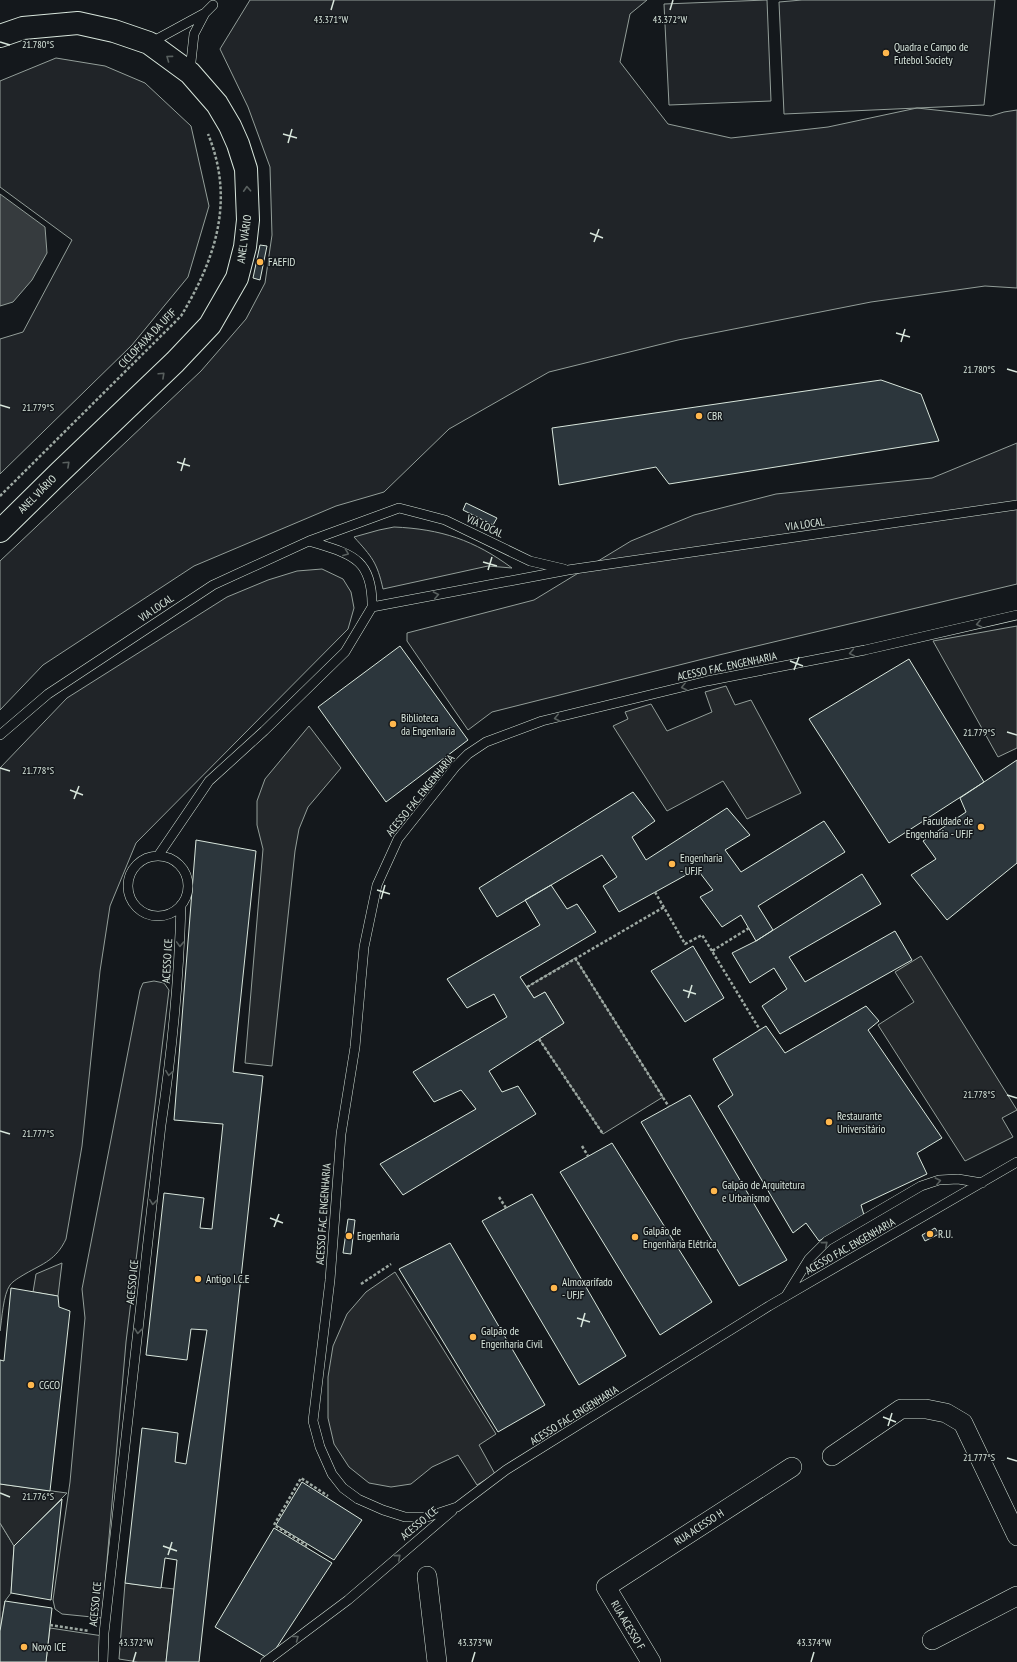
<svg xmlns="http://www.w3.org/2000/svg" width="1017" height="1662" viewBox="0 0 1017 1662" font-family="'PT Sans Narrow',sans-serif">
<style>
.green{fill:#202428;stroke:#939e99}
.parking{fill:#24282b;stroke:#939e99}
.water{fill:#363b3e;stroke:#939e99}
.building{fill:#2c363c;stroke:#d8e6dc}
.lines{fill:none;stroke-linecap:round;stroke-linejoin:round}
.service-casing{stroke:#d8e6dc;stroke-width:10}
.minor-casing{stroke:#d8e6dc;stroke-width:20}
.secondary-casing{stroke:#d8e6dc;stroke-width:24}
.path{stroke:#9da8a2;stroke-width:2.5;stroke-dasharray:3 2;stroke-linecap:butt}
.service{stroke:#14181c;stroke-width:9}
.minor{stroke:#14181c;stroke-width:19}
.secondary{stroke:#14181c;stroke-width:22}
.oneway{stroke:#59605f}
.ticks{fill:none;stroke:#d8e6dc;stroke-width:1.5}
.poi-dot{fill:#ffb74d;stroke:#14181c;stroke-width:1.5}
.labels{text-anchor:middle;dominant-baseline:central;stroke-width:3;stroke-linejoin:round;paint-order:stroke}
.poi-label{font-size:11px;fill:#d8e6dc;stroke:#14181c;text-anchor:start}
.street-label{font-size:11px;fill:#d8e6dc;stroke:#14181c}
.ticks-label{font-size:10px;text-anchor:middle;fill:#d8e6dc;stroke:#14181c;stroke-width:3;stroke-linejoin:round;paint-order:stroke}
</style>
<rect width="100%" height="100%" fill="#14181c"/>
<path class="green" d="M250,0H647L630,14L620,62L668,124L731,138L828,127L917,108L991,116L1004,112L1017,110V288L985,286L871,302L678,340L549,372L449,429L384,492L336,506L194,566L43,665L0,710V561L201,371L246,319L265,283L272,235L270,167L248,107L220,49Z
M767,0L771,101L669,105L664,4Z
M802,0H995L984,105L784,114L779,2Z
M56,58L105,66L145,83L191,126L209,206L188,277L132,345L0,474V339L23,332L72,240L0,187V81Z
M1017,443V584L719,655L492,712L468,730L407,641V633L534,600L631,541L694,515L776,494L932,478Z
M394,527C441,529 474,540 512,568L488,566L383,589C377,562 372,557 354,537L379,530Z
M322,569L343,579L351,592L354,608L348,629L136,843L110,906L100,971L82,1146L66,1239C56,1260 44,1263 25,1274C20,1277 13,1281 10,1285C3,1295 2,1319 0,1331V768L67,698L227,597L268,580L297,571Z
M575,958L663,1097L603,1134L539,1039L564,1023L545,992L534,998L527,987Z
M154,981L164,983L169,990L126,1342L102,1618L62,1614L55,1609L53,1600L70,1482L85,1318L82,1289L140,990L143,983Z
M0,1523L14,1546L11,1593L5,1601L0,1631Z
M50,1628L103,1636L100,1662H46Z"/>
<path class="parking" d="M1017,626V748L998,757L933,641Z
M726,686L735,705L751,700L801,793L747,819L723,781L667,811L613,726L628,719L625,712L651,704L667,731L712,712L705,692Z
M309,726L341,768L308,807L299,829L295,851L272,1066L245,1063L263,849L257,825V801L265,779Z
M921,956L1017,1110L1002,1118L1013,1137L965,1161L878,1025L914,1002L895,972Z
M62,1263L58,1296L33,1292L36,1274Z
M395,1272L496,1434L479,1445L495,1474L477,1485L458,1455L432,1467L411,1484L391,1487L369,1483L349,1467L334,1444L328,1418V1377L333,1346L347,1314L366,1292Z
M0,1484L67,1493L14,1546L0,1523Z
M125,1583L174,1589L166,1662H138L119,1659Z"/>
<path class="water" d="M0,194L45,227L47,253L32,280L13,302L0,306Z"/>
<path class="building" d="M260,245L267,246L260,280L253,278Z
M881,380L921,394L939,441L669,484L656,467L559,485L552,428Z
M466,503L497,518L493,525L463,510Z
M400,646L468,740L386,802L318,707Z
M909,659L984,782L889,843L809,719Z
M1017,760V863L947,920L911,875L936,859L923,841L966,812L960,798Z
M633,792L655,821L632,837L646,860L727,808L750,835L725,850L741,872L824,821L845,852L758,906L773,930L756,941L741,915L722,927L700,897L713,890L697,869L619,912L603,886L617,877L602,855L497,917L479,888Z
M196,840L256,851L233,1072L263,1076L199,1662H166L177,1560L165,1558L161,1588L125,1583L142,1428L178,1433L175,1462L186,1464L207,1330L191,1329L187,1360L146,1355L164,1193L204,1198L200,1228L212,1229L223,1124L174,1120Z
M862,874L881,904L789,957L805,982L895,931L912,960L780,1034L762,1006L787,989L774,968L750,983L732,953L756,941Z
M551,885L567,909L577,904L596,932L520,977L534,998L545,992L564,1023L489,1071L502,1092L518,1086L536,1114L403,1195L380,1164L476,1109L461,1090L434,1102L413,1072L507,1017L494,994L467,1008L447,979L540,925L525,900Z
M693,946L724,998L685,1022L651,971Z
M866,1006L879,1021L868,1030L942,1138L917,1153L927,1174L861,1205L864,1215L819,1241L806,1223L793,1233L718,1106L733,1095L713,1059L766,1026L785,1053Z
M690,1095L787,1260L739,1286L641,1122Z
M612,1143L712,1302L660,1335L560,1172Z
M532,1194L626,1356L579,1385L482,1221Z
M348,1219L355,1220L351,1254L343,1253Z
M935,1228L939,1234L925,1241L922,1235Z
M450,1243L545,1405L498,1432L399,1269Z
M11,1288L58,1296L59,1307L70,1311L50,1491L0,1484V1360L4,1361Z
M302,1482L362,1520L334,1560L276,1525Z
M62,1499L51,1600L11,1593L14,1546Z
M274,1528L332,1563L269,1659L215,1627Z
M5,1601L52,1608L46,1662H0V1631Z"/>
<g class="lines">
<defs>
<path id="service" d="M150,43L205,13L213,5
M190,71L194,34L205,13
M309,541C350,554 373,557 372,607L568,570L1017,505
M1017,615L865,650L707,681L542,721L486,742L468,754L456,766L398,839L377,885L364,947L355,1047L341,1134L330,1280L313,1421L320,1447L332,1474L343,1488L358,1499L383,1510L405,1517H427L457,1507L506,1470L769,1306L1017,1162
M0,735L48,694L213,585L309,541L399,508L445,520L530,561L564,569
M158,856L209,781L264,731L345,652L372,607
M128 886a30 30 0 1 1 60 0a30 30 0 1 1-60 0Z
M786,1296L809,1259L827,1241L921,1186L939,1180L958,1179L982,1183
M103,1662L104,1633L161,1125C172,1052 179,979 181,905
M265,1662L348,1600L452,1511"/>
<path id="minor" d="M832,1456L901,1409H926L946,1413L963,1423L1017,1536
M427,1576L437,1662
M932,1640L1017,1596
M651,1662L606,1587L792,1467"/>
<path id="secondary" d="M0,36L23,28L78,23L114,31L149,43L190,73L217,104L230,126L238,144L246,169L248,220L245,247L237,278L210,325L175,362L60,472L0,531"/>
</defs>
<use href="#service" class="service-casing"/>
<use href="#minor" class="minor-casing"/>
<use href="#secondary" class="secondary-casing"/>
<path class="path" d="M0,496L181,316C216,258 235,200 208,134
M655,892L685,944L702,935L712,951
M749,928L712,951L760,1030
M575,958L669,1107
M527,987L664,907
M539,1039L603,1134
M582,1146L588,1156
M499,1197L506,1208
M361,1284L391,1264
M305,1547L306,1545L274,1525L301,1478L328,1496
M50,1625L89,1631"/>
<use href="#service" class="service"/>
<use href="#minor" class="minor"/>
<use href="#secondary" class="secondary"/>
</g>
<defs><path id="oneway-chevron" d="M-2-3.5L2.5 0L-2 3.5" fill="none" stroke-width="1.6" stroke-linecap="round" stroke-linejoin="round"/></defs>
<g class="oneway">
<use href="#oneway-chevron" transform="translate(169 58) rotate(-144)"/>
<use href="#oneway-chevron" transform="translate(247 189) rotate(-93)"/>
<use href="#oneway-chevron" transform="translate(162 375) rotate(-43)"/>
<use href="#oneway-chevron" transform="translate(67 464) rotate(-43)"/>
<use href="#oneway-chevron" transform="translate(346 553) rotate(21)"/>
<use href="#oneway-chevron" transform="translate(436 595) rotate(-11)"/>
<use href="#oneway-chevron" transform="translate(979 624) rotate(167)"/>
<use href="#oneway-chevron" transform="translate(852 653) rotate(169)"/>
<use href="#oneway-chevron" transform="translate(684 687) rotate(166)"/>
<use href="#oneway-chevron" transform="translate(557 718) rotate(167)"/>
<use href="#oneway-chevron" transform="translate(180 944) rotate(92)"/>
<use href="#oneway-chevron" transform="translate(169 1073) rotate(98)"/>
<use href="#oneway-chevron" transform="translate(938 1181) rotate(-12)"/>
<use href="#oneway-chevron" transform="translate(153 1202) rotate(96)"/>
<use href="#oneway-chevron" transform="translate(825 1244) rotate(-40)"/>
<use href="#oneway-chevron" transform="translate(138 1331) rotate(96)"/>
<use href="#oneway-chevron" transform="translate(398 1557) rotate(-40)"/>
<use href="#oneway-chevron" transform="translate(296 1638) rotate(-37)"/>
</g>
<path class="ticks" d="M331,10L334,0M670,10L673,0M0,42L10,45M283,134L297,138M288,143L292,129M590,233L603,238M594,242L599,229M896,333L910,337M901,342L905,329M1007,369L1017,372M0,405L10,408M177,462L190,466M181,471L185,458M483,562L497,566M488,570L492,557M790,661L803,666M794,670L799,657M1007,732L1017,735M0,768L10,771M70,790L83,795M74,799L79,786M377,890L390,894M381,899L385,885M683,990L696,994M688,998L692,985M1007,1095L1017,1098M0,1131L10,1134M270,1218L283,1223M274,1227L279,1214M577,1318L590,1322M581,1327L585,1313M883,1417L896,1422M888,1426L892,1413M1007,1458L1017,1461M0,1493L10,1497M163,1546L177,1551M168,1555L172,1542M133,1662L136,1652M472,1662L475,1652M811,1662L814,1652"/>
<g class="poi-dot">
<circle cx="886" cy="53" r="4"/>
<circle cx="260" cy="262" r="4"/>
<circle cx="699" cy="416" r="4"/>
<circle cx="393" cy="724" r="4"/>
<circle cx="981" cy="827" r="4"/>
<circle cx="672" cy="864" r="4"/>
<circle cx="829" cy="1122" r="4"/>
<circle cx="714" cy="1191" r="4"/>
<circle cx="930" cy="1234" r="4"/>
<circle cx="349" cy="1236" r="4"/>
<circle cx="635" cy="1237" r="4"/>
<circle cx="198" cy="1279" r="4"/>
<circle cx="554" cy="1288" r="4"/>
<circle cx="473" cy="1337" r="4"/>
<circle cx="31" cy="1385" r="4"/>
<circle cx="24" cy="1647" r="4"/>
</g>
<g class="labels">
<g class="poi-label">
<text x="894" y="47">Quadra e Campo de<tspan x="894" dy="13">Futebol Society</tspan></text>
<text x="268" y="262">FAEFID</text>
<text x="707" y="416">CBR</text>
<text x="401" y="718">Biblioteca<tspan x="401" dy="13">da Engenharia</tspan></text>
<text x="973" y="821" text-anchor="end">Faculdade de<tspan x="973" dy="13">Engenharia - UFJF</tspan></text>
<text x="680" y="858">Engenharia<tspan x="680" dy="13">- UFJF</tspan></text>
<text x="837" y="1116">Restaurante<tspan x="837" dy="13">Universitário</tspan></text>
<text x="722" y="1185">Galpão de Arquitetura<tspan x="722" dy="13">e Urbanismo</tspan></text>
<text x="643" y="1231">Galpão de<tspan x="643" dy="13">Engenharia Elétrica</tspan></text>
<text x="938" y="1234">R.U.</text>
<text x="357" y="1236">Engenharia</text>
<text x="206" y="1279">Antigo I.C.E</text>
<text x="562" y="1282">Almoxarifado<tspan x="562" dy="13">- UFJF</tspan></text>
<text x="481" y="1331">Galpão de<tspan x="481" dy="13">Engenharia Civil</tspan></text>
<text x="39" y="1385">CGCO</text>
<text x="32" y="1647">Novo ICE</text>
</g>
<g class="street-label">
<text transform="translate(244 239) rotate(-82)">ANEL VIÁRIO</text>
<text transform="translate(147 338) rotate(-46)">CICLOFAIXA DA UFJF</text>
<text transform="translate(37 494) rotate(-45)">ANEL VIÁRIO</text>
<text transform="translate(805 524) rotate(-8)">VIA LOCAL</text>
<text transform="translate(485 526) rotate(25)">VIA LOCAL</text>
<text transform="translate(156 608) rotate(-34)">VIA LOCAL</text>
<text transform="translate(727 666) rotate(-12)">ACESSO FAC. ENGENHARIA</text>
<text transform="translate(420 795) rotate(-51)">ACESSO FAC. ENGENHARIA</text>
<text transform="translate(167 961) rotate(-87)">ACESSO ICE</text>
<text transform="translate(323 1214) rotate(-86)">ACESSO FAC. ENGENHARIA</text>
<text transform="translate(850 1246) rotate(-30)">ACESSO FAC. ENGENHARIA</text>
<text transform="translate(132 1282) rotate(-84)">ACESSO ICE</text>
<text transform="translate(574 1415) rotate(-32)">ACESSO FAC. ENGENHARIA</text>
<text transform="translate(419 1523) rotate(-40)">ACESSO ICE</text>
<text transform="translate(699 1527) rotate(-33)">RUA ACESSO H</text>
<text transform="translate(95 1604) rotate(-84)">ACESSO ICE</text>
<text transform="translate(628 1625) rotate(59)">RUA ACESSO F</text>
</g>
</g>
<g class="ticks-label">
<text x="331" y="23">43.371°W</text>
<text x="670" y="23">43.372°W</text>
<text x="38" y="48">21.780°S</text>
<text x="979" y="373">21.780°S</text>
<text x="38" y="411">21.779°S</text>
<text x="979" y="736">21.779°S</text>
<text x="38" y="774">21.778°S</text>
<text x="979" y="1098">21.778°S</text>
<text x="38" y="1137">21.777°S</text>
<text x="979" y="1461">21.777°S</text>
<text x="38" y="1500">21.776°S</text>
<text x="136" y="1646">43.372°W</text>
<text x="475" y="1646">43.373°W</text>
<text x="814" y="1646">43.374°W</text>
</g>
</svg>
